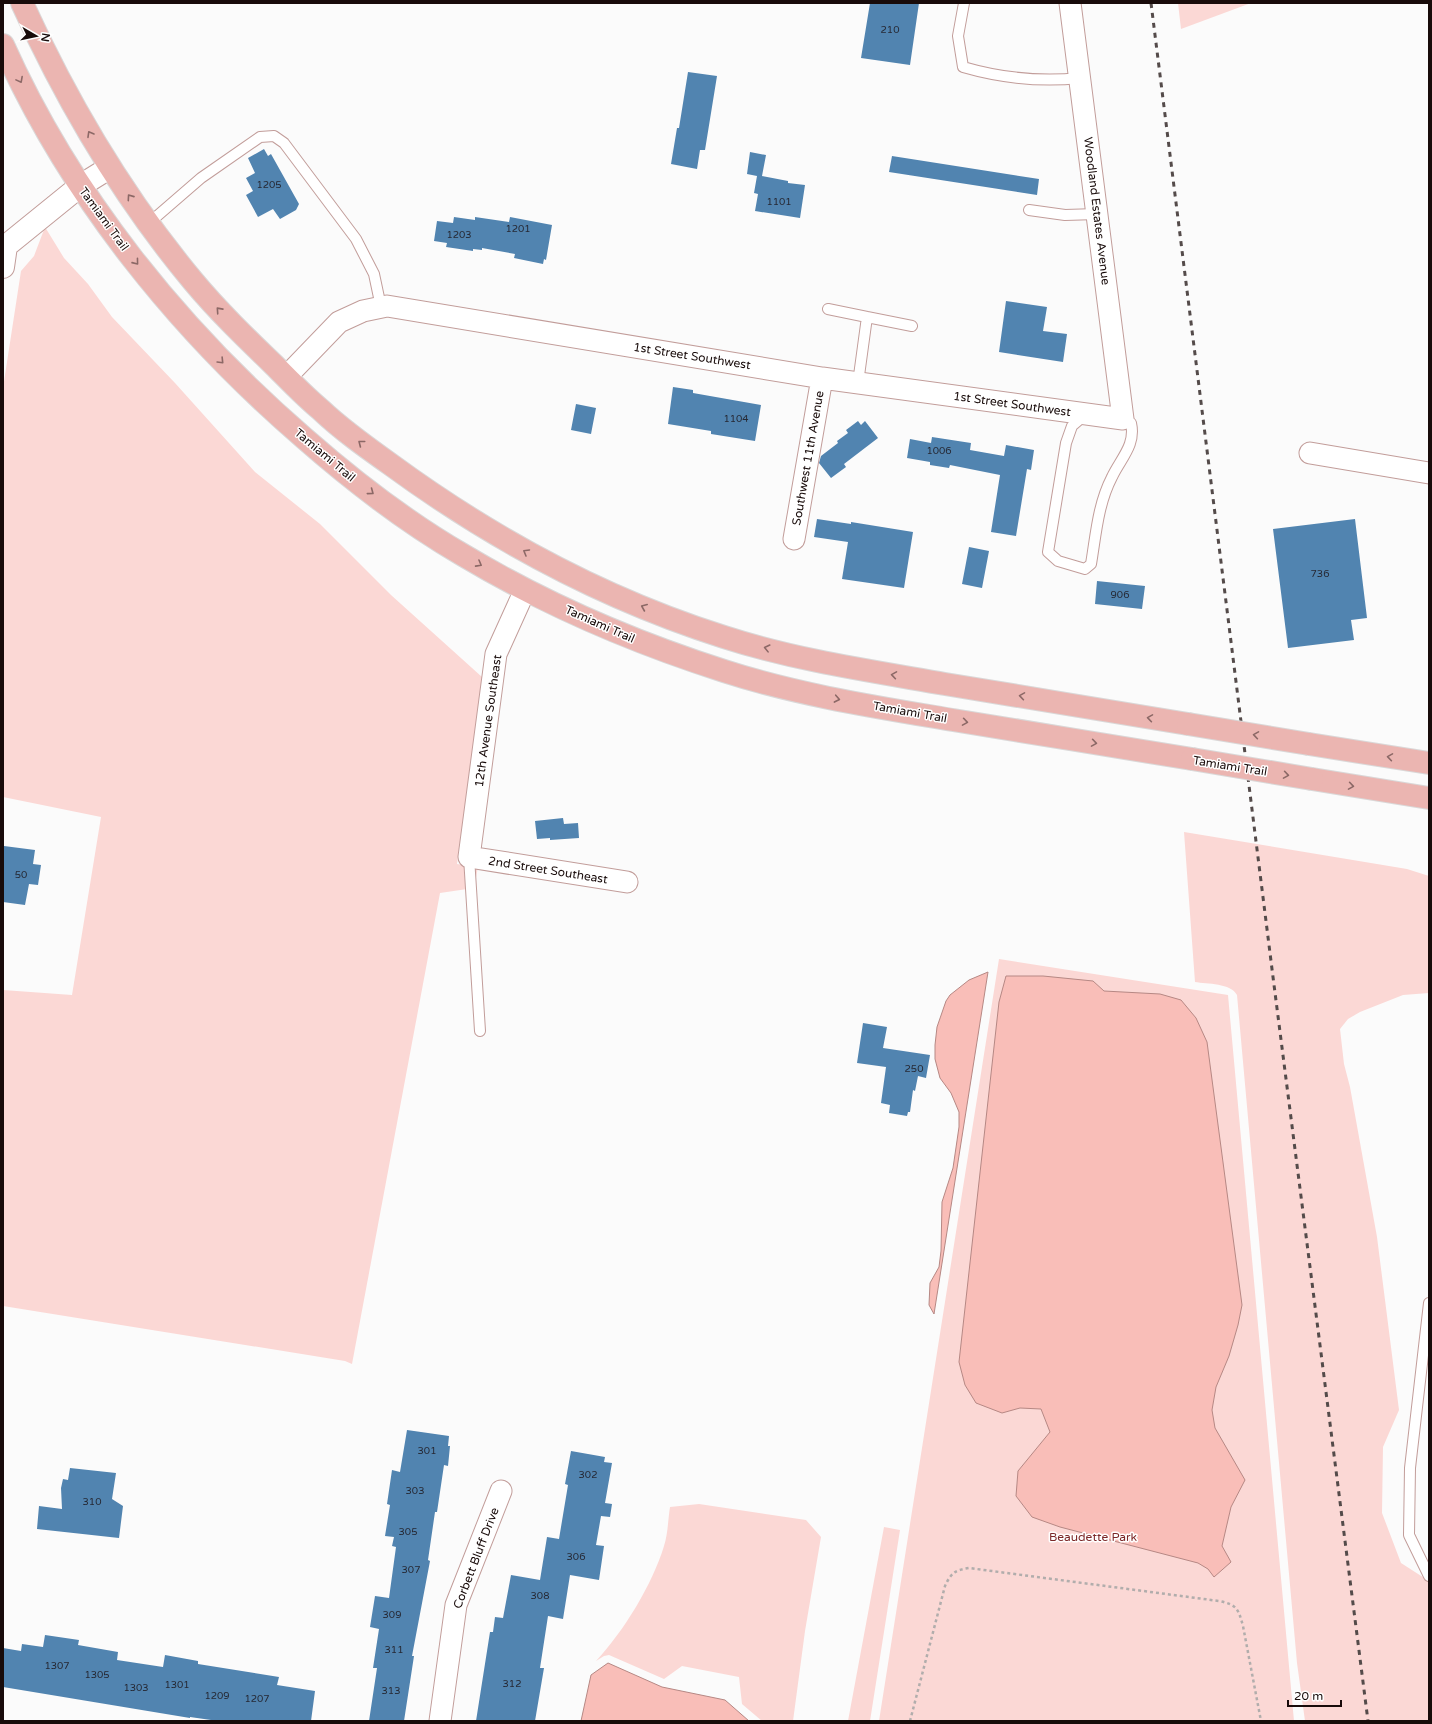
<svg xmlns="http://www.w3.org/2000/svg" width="1432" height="1724" viewBox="0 0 1432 1724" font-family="'Varela Round',sans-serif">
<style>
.green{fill:#fbd8d5}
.water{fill:#f9beb8;stroke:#b68884}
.building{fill:#5184b0}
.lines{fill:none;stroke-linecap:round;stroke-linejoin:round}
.lane-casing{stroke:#c29d9a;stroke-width:12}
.street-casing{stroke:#c29d9a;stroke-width:23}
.secondary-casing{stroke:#c29d9a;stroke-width:24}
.primary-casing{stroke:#dad8d8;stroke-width:24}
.path{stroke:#b1adac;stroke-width:2.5;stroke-dasharray:3 3;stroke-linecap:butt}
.lane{stroke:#fff;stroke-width:10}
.street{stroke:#fff;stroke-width:21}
.secondary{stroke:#fff;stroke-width:22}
.primary{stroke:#ebb5b1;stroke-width:22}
.rail{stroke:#544b4a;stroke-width:3;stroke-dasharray:5 5;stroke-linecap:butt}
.primary-bridge-casing{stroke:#dad8d8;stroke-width:24;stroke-linecap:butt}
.primary-bridge{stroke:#ebb5b1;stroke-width:22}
.oneway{stroke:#8c6866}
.labels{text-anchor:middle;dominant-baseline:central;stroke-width:3;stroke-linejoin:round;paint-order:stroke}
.number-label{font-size:10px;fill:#262934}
.street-label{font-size:12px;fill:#180b0a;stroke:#fff}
.park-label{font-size:12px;fill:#7c2828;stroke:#fff}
</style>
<rect width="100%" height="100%" fill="#fbfbfb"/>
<path class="green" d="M1178,3H1251L1181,29Z
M45,227L64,258L88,284L112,317L175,383L255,472L320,524L391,595L482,677L457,864L478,867L474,888L440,893L352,1364L345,1361L3,1306V990L72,995L101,817L3,797V388L21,271L34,256Z
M1184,832L1407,869L1429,876V993L1403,995L1360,1012L1348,1019L1340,1029L1344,1064L1350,1087L1377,1237L1399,1410L1383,1447L1382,1513L1401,1563L1429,1581V1721H1305L1297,1663L1237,995C1231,983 1207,984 1195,982Z
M999,959L1228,995L1294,1721H879Z
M699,1504L806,1520L821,1537L805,1631L793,1721H762L742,1704L739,1677L682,1666L664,1679L609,1655L604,1656L596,1661C624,1631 652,1585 664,1546C668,1534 668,1519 670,1507Z
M884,1527L900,1530L870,1721H848Z"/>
<path class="water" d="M988,972L934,1314L929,1305L930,1283L939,1267L941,1251L942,1202L953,1168L959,1127V1112L951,1093L940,1078L935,1059V1045L937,1027L946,1001L950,995L969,980Z
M1006,976H1043L1093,981L1104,991L1160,994L1181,1000L1196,1018L1207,1042L1242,1305L1238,1325L1229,1356L1216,1387L1212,1410L1215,1428L1245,1480L1231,1507L1222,1546L1231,1562L1214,1577L1208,1569L1198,1563L1060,1527L1032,1517L1016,1496L1018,1471L1050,1432L1041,1409L1020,1408L1002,1413L976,1403L965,1385L959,1362L999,1002Z
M608,1663L662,1687L725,1700L749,1721H581L591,1675Z"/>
<path class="building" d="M870,3H919L910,65L861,58Z
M688,72L717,76L705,150H700L697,169L671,164L677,128H679Z
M264,149L268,156L271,154L299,204L296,210L280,219L273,209L258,217L246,195L253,191L246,178L255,173L248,158Z
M750,152L766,155L762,176L788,181V183L805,185L800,218L755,211L758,194L754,193L757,176L747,174Z
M892,156L1039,179L1037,195L889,172Z
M454,217L475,220V217L509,222L510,217L552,225L546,260L544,259L543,264L514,258L515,254L482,248V250L473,249V251L446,247L447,243L434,241L437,221L453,223Z
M1006,301L1047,307L1043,331L1067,334L1063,362L999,352Z
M673,387L693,390V393L761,405L755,441L711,434V431L668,424Z
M576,404L596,408L591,434L571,430Z
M858,421L861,425L865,421L878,438L844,464L846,467L831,478L819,463L821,456L838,443L837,441L848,433L846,430Z
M932,437L971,443L970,450L1004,456L1006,445L1034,450L1031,470L1027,469L1016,536L991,532L1000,475L950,465L949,468L930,465V462L907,458L910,439L931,443Z
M817,519L851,524V522L913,532L904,588L842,579L848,542L814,537Z
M1355,519L1367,618L1351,620L1354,640L1288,648L1273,529Z
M969,547L989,551L982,588L962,584Z
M1097,581L1145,586L1142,609L1095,604Z
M563,818L564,824L578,823L579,838L550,840V838L537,839L535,821Z
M4,846L35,850L33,864L41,865L38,885L29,884L25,905L3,902V856Z
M863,1023L887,1027L883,1048L930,1055L926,1078L918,1076L915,1091L913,1090L910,1112H908L907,1116L889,1113L890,1105L881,1103L886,1067L857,1063Z
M407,1430L449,1436L448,1446H450L448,1466L444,1465L437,1512H435L428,1560L430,1561L412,1656H414L404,1721H369L377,1668H373L379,1629L370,1627L375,1596L389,1598L396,1547L392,1546L394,1537L385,1536L390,1505L387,1504L392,1470L400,1472Z
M571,1451L605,1457L604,1462L612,1463L605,1503L612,1504L610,1517L601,1516L596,1545L604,1546L599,1580L570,1575L563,1619L548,1616L540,1668H544L535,1721H476L490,1632H493L495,1617L503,1618L511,1575L540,1580L547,1537L559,1539L568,1485L565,1484Z
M70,1468L116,1473L112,1499L123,1506L119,1538L37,1529L39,1506L62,1509L61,1488L63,1479L68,1480Z
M45,1635L79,1640L78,1645L118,1652L117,1660L163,1667L165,1655L198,1661V1664L279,1677L277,1685L315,1691L311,1721H218L190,1717V1718L3,1687V1648L21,1651L22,1644L43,1647Z"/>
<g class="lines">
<defs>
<path id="lane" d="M964,3L958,36L963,67C1001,78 1041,82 1080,78
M1029,210L1065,215L1097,214
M149,223L201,178L260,137L274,136L284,143L356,239L374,274L381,307
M828,309L867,317
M858,383L867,317L912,326
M1086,414L1072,426L1066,443L1048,552L1058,561L1085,569L1091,564C1096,534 1098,504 1112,477C1121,458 1136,445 1131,423L1123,419
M469,857L480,1031
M1429,1303L1410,1468L1409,1535L1429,1576"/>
<path id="street" d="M286,377L339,322L363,311L387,306L822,378L1123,419L1070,3
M1310,453L1429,473
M794,539L822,378
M525,590L496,654L469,857L627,882
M440,1721L456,1605L501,1491"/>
<path id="secondary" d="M3,267L6,246L80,186L109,168"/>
<path id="primary" d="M22,3C67,102 123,197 193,281C218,311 246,338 274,365C289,380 304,396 321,410C342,430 366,447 390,464C491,538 604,599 724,637C795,660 871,671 945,684C1026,697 1107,711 1188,724
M3,45C71,197 179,330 304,438C353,481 406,522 463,555C545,604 633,642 724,671C798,695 876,707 953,720C1033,733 1112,746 1192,759
M1309,744L1429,763
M1312,779L1429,798"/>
</defs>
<use href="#lane" class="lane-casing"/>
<use href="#street" class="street-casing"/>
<use href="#secondary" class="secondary-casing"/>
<use href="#primary" class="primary-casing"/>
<path class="path" d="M910,1721L945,1586C951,1573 955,1570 969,1568L1219,1601C1237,1605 1238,1608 1243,1626L1261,1721"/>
<use href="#lane" class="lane"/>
<use href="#street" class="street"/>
<use href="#secondary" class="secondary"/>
<use href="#primary" class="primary"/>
<path class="rail" d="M1151,3L1273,977L1368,1721"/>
<defs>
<path id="primary-bridge" d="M1188,724L1309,744
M1192,759L1312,779"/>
</defs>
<use href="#primary-bridge" class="primary-bridge-casing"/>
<use href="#primary-bridge" class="primary-bridge"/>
</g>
<defs><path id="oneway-chevron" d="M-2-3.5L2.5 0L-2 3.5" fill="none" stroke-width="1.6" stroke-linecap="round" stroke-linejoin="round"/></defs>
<g class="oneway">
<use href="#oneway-chevron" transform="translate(20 80) rotate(62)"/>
<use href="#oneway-chevron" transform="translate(90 134) rotate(-120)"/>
<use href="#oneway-chevron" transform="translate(130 197) rotate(-125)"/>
<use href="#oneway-chevron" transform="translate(136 262) rotate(51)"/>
<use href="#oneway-chevron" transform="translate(219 310) rotate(-132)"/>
<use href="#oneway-chevron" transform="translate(221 361) rotate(46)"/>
<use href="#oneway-chevron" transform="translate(361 443) rotate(-142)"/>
<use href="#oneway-chevron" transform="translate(371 492) rotate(37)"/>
<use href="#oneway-chevron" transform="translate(526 552) rotate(-150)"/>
<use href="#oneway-chevron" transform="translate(479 564) rotate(29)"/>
<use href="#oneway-chevron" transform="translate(644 607) rotate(-157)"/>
<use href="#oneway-chevron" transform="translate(767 648) rotate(-166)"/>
<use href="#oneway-chevron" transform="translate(894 675) rotate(-171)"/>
<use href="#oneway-chevron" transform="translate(1022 696) rotate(-171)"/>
<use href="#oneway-chevron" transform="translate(837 699) rotate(11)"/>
<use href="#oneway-chevron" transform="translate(1150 718) rotate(-171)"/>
<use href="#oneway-chevron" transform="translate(965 722) rotate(9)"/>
<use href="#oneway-chevron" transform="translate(1256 735) rotate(-171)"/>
<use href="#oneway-chevron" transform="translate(1094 743) rotate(9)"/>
<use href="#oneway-chevron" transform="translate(1390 757) rotate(-171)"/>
<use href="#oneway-chevron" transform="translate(1286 775) rotate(9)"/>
<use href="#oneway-chevron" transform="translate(1351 786) rotate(9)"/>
</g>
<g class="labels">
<g class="number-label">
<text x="890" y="30">210</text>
<text x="269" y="185">1205</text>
<text x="779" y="202">1101</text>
<text x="518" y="229">1201</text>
<text x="459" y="235">1203</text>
<text x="736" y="419">1104</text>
<text x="939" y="451">1006</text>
<text x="1320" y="574">736</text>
<text x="1120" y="595">906</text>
<text x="21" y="875">50</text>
<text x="914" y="1069">250</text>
<text x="427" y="1451">301</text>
<text x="588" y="1475">302</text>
<text x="415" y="1491">303</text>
<text x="92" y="1502">310</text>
<text x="408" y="1532">305</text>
<text x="576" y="1557">306</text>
<text x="411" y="1570">307</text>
<text x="540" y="1596">308</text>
<text x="392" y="1615">309</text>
<text x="394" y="1650">311</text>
<text x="57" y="1666">1307</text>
<text x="97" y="1675">1305</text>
<text x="512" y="1684">312</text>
<text x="177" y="1685">1301</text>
<text x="136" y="1688">1303</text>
<text x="391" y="1691">313</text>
<text x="217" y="1696">1209</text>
<text x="257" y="1699">1207</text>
</g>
<g class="street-label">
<text transform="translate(1097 211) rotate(83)">Woodland Estates Avenue</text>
<text transform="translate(104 219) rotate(54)">Tamiami Trail</text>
<text transform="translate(692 356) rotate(9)">1st Street Southwest</text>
<text transform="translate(1012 404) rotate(8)">1st Street Southwest</text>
<text transform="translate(325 455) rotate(40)">Tamiami Trail</text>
<text transform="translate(808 458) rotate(-80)">Southwest 11th Avenue</text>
<text transform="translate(600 624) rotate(24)">Tamiami Trail</text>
<text transform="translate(910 712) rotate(10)">Tamiami Trail</text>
<text transform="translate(488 721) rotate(-82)">12th Avenue Southeast</text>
<text transform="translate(1230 766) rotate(9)">Tamiami Trail</text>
<text transform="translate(548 870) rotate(9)">2nd Street Southeast</text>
<text transform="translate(476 1558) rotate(-69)">Corbett Bluff Drive</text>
</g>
<g class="park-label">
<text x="1093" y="1537">Beaudette Park</text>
</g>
</g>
<rect width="1432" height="1724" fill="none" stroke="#180b0a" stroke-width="8"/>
<g transform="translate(36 36) rotate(99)" stroke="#ffffff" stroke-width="3" paint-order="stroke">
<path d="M0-3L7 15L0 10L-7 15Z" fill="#180b0a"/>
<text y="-6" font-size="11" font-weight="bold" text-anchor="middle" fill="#180b0a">N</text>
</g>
<path d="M1288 1700v6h53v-6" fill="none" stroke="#180b0a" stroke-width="2"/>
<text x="1294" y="1700" font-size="12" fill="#180b0a" stroke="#ffffff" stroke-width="3" paint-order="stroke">20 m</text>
</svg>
